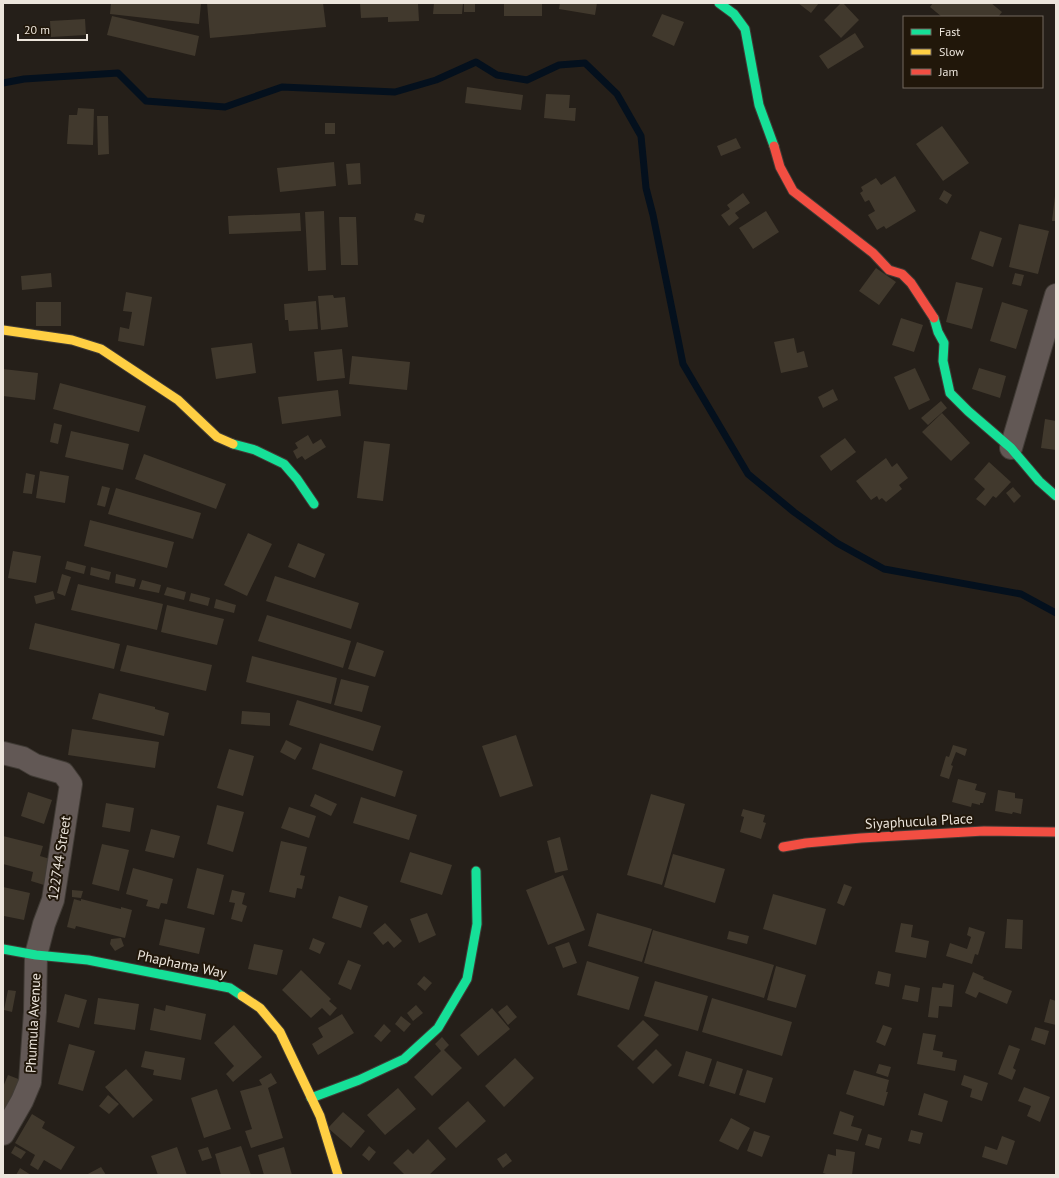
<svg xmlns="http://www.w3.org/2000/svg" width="1059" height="1178" viewBox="0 0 1059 1178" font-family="'PT Sans',sans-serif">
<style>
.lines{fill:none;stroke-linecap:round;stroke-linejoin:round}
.stream{stroke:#04101d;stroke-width:7}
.building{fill:#41392d}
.street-casing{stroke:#403b35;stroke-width:24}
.fast-casing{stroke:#403b35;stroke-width:11}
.slow-casing{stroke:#403b35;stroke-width:11}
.jam-casing{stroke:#403b35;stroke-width:11}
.street{stroke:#625855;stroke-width:22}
.fast{stroke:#16e098;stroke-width:9}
.slow{stroke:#ffcf43;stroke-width:9}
.jam{stroke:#f24e42;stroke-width:9}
.labels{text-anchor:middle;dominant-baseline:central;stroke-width:4;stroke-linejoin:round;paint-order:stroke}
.street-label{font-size:14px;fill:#ece5dc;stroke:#21170a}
</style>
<rect width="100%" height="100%" fill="#251f19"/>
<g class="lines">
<path class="stream" d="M3,83L24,79L118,73L146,101L225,107L282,87L395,92L436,80L476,62L497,75L527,80L559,65L585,63L617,94L641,136L646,188L653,215L683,364L748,474L794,512L837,543L884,569L1021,594L1056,613"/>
</g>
<path class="building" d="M111,3L201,4L199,24L110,14Z
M207,3H323L326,27L210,38Z
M360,3H418L419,21L388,22V17L361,18Z
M434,3H463L462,14H433Z
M464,3H475V12H464Z
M504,3H542V16H504Z
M560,3H597L595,15L559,9Z
M798,3H819L811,13Z
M841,3H843L859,20L841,38L824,20Z
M933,3H991L1002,12L998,17H942L930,7Z
M662,14L684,22L674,46L652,36Z
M112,16L199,36L195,56L107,35Z
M85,19L86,35L51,37L50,21Z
M855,33L864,47L828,69L819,56Z
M467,87L523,95L521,110L465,103Z
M546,94L570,95L569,108H576L575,121L544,118Z
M78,108L94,109L93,145L67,144L69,115H77Z
M97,116H108L109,154L98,155Z
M325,123H335V134H325Z
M942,126L969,163L943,181L916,144Z
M736,138L741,148L721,156L717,146Z
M334,162L336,186L280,192L277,168Z
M360,163L361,184L348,185L346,164Z
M895,176L916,211L886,229L884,226L877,230L868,215L875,211L869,200L865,202L860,193L863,191L861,187L876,178L881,185Z
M944,190L952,195L947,204L939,199Z
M743,193L750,203L735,213L739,218L729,226L721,215L730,209L727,205Z
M1055,196H1056V221H1052Z
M324,211L326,270L308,271L305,212Z
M766,211L779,232L753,249L739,228Z
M300,213L301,231L229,234L228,216Z
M416,213L425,215L423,223L414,220Z
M339,217H356L358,265H341Z
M1019,224L1049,231L1038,274L1009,267Z
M980,231L1002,238L993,267L971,259Z
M876,268L896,282L879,305L859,291Z
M51,273L52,287L22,290L21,276Z
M1015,273L1024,275L1021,286L1012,284Z
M956,282L983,288L972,329L946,322Z
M126,292L152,297L144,346L118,341L120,327L129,329L132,312L123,311Z
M333,295L334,298L345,297L348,327L321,330L318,296Z
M316,301L318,329L289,331L288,320H285L284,304Z
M36,302H61V326H36Z
M1002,302L1028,310L1016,349L990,341Z
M901,318L923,325L914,352L892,345Z
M794,338L797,353L804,351L808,367L781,373L774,342Z
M252,343L256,373L216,379L211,348Z
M342,349L345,378L317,381L314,352Z
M352,356L410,362L407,390L349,384Z
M915,368L930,400L909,410L894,377Z
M979,368L1006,376L1000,398L972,389Z
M3,369L38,373L35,400L3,396Z
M60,383L146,406L139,432L53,409Z
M833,389L838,400L823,408L818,397Z
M338,390L341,416L282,424L278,397Z
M941,401L947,408L928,425L921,418Z
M942,413L970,443L951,461L922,432Z
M1045,419L1056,421V450L1041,448Z
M54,423L62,425L58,444L50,442Z
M71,431L129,444L123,470L65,457Z
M308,435L313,444L321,439L326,447L305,460L302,456L297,459L293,451L298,448L295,443Z
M845,438L856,452L831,471L820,456Z
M364,441L390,444L383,501L357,498Z
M144,454L226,484L216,509L135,479Z
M886,458L892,467L897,463L908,478L899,485L902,489L886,502L882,498L879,500L877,496L871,500L856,481Z
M989,462L1011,482L996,498L993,496L985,506L976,499L985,489L974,479Z
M40,471L69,476L65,503L36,498Z
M26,473L35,475L32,494L23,493Z
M102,486L110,488L105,507L97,505Z
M1013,487L1021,496L1014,503L1006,493Z
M116,488L201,513L193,539L108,514Z
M90,520L174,542L167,568L84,546Z
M248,533L272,544L247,596L224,585Z
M298,543L325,554L315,578L288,567Z
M13,551L41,556L36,583L8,578Z
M67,561L86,566L84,574L65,569Z
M91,567L111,572L109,580L90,575Z
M62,574L71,577L65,596L57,593Z
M116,574L136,579L134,587L115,583Z
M275,576L359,603L351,629L266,601Z
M142,580L161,585L159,593L139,589Z
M78,584L163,604L157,630L71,610Z
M167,587L186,592L184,600L164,595Z
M53,591L55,599L36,604L34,596Z
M191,593L210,598L208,606L189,601Z
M216,599L236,605L234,613L214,608Z
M167,605L224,619L217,645L161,632Z
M267,615L351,641L343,668L258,641Z
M35,623L120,644L114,669L29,649Z
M357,642L384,651L375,677L348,669Z
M127,645L212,665L206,691L120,671Z
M252,656L337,678L331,704L246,682Z
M341,679L369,686L362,712L334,705Z
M99,693L155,707V709L169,713L164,736L92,719Z
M297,700L381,726L373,751L289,725Z
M242,711L270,713V726L241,724Z
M72,729L159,742L155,768L68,755Z
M516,735L533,786L500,797L482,746Z
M286,740L302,748L295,760L280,752Z
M320,743L403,771L395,797L312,769Z
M953,745L967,749L965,756L956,752L951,765L953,766L949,779L940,776L946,756L949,757Z
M229,749L254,756L243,796L217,788Z
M958,779L977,784L975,790L986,793L983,803H980V805L972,803L971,807L952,802Z
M998,790L1015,793V798L1023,799L1021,814L1013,812L1012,814L995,811Z
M28,792L52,800L44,824L21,816Z
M315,794L337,804L331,816L310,806Z
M651,794L685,804L662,885L627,875Z
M361,797L417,815L409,840L353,823Z
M106,803L134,808L130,832L102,827Z
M217,805L244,812L233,852L207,844Z
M289,807L316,816L309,838L281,828Z
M743,809L765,815L763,822L766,823L761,839L740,832L744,817L741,816Z
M151,829L180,836L174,858L145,851Z
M3,836L43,846L40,856L50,859L44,885L31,881L33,872L3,864Z
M560,837L568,870L555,873L547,841Z
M281,841L307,847L300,875L305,876L302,889L297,888L295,898L269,892Z
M102,844L129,850L119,891L92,884Z
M410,852L452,865L442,895L400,882Z
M673,854L725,869L715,903L664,887Z
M133,868L173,879L167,904L161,903L159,909L146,906L148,900L126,894Z
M197,868L224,875L214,915L187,908Z
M563,875L585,930L548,945L526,890Z
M844,884L852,887L844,906L837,903Z
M3,887L30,893L24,920L4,916L3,919Z
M72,890L83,891L81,898L72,897Z
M232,890L245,893L242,904L247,906L242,922L231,919L235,903L229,902Z
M773,894L826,909L816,945L763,929Z
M339,896L368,906L361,928L332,918Z
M74,899L81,901V899L121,909V907L132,910L125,938L76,926L75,929L67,927Z
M427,913L436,935L419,943L410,919Z
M597,913L652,929L642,962L588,946Z
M165,919L205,928L199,954L159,945Z
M1007,919L1023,920L1022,949L1005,948Z
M385,923L402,941L394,948L388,941L383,945L373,933Z
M901,923L913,925L911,937L929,941L926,958L895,952Z
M969,927L985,932L978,955L975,954L972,964L946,956L950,943L967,949L971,937L967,935Z
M653,930L774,965L764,998L644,963Z
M729,931L749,936L747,944L727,939Z
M121,938L124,946L115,951L110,944L111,939Z
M313,938L325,943L320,954L309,949Z
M569,942L577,963L563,968L555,947Z
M254,944L283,950L277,975L248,969Z
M348,960L361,965L351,990L338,984Z
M587,961L639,977L629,1010L577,995Z
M776,966L806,975L796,1008L767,1000Z
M301,970L331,999L329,1001L337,1008L330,1016L322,1008L311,1018L282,990Z
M878,971L891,974L889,987L875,984Z
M973,972L984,977L983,979L1012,991L1007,1004L979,992L976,998L965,993Z
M424,976L432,983L425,991L417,984Z
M655,981L708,996L698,1031L644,1016Z
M943,983L954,985L952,1007L939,1006L938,1018L928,1017L932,987L942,988Z
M905,985L920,988L918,1002L902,999Z
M8,990L16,991L12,1012L4,1010Z
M65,994L87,1000L79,1028L57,1022Z
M98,998L139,1004L135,1030L94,1024Z
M712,998L792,1022L782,1056L702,1032Z
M1050,999L1056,1001V1025L1044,1022Z
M166,1005L206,1014L201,1040L150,1030L154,1008L165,1011Z
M416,1005L423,1013L413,1021L407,1013Z
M507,1005L517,1017L508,1025L498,1012Z
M492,1008L510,1029L478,1056L460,1035Z
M342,1014L354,1033L318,1055L312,1044L323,1037L318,1028Z
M401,1016L411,1024L404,1032L395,1024Z
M643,1020L659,1035L633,1061L617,1046Z
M384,1024L391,1031L381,1042L374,1036Z
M234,1025L262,1057L233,1082L226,1074L234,1066L214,1043Z
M883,1025L892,1028L885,1046L876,1042Z
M1035,1027L1049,1031L1045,1045L1031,1040Z
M923,1033L936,1035L933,1050L943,1052L942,1057L957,1060L955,1071L917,1064Z
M442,1037L449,1045L444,1050L462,1068L432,1096L414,1077L441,1051L435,1044Z
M69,1044L95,1051L83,1091L58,1084Z
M1009,1045L1020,1049L1013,1068L1016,1070L1012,1080L998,1074Z
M656,1049L672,1065L653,1084L637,1068Z
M145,1051L185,1058L181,1080L153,1075L154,1070L141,1067Z
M686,1051L712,1059L704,1084L678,1076Z
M515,1058L534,1078L504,1107L485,1086Z
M717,1061L743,1069L735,1094L709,1086Z
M879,1064L891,1067L888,1077L876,1073Z
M126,1069L153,1100L133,1118L105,1087Z
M747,1070L773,1078L765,1103L739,1095Z
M854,1070L889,1080L886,1092H888L884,1106L846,1094Z
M271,1073L277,1083L268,1088L283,1138L251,1148L245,1131L252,1129L240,1091L262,1085L259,1080Z
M8,1075L21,1080L9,1111L3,1109V1087Z
M964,1075L988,1083L982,1101L970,1097L972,1089L961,1085Z
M1024,1087L1050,1097L1040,1122L1027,1116L1031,1106L1018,1101Z
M398,1088L416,1109L385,1135L367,1115Z
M217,1089L231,1129L204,1138L191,1098Z
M924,1093L948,1101L942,1122L918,1115Z
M108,1095L119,1104L109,1114L99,1106Z
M468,1101L486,1121L456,1148L438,1128Z
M840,1111L854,1116L851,1126L862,1129L858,1141L833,1134Z
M343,1112L365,1131L351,1148L328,1128Z
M32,1114L45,1122L42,1128L75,1147L61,1170L44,1160L38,1170L30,1165L35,1155L15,1143Z
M731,1118L750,1128L738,1150L719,1141Z
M911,1130L923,1133L920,1144L908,1141Z
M754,1131L770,1136L762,1157L747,1151Z
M868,1134L882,1138L879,1149L865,1145Z
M1002,1136L1015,1141L1007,1165L982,1157L985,1146L997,1150Z
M428,1139L446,1159L429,1175H405L393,1163L408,1149L413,1154Z
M15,1146L26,1152L21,1159L11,1153Z
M241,1146L251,1175H221L215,1154Z
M369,1146L376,1152L369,1161L362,1155Z
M177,1147L187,1175H158L151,1156Z
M208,1147L212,1158L202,1161L198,1150Z
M284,1147L292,1175H264L258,1155Z
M836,1149L855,1152L852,1175H829L823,1173L828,1154L836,1156Z
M506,1153L512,1161L503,1168L497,1159Z
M101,1167L106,1175H86Z
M20,1168L31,1175H16Z"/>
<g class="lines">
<defs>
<path id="street" d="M1011,448L1056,295
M3,753L23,758L35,765L63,773L71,784L53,900L44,924L36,955L35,1012L30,1082L22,1101L3,1134"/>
<path id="fast" d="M719,3L734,14L745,29L759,105L774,146
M934,318L938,332L944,343L943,361L950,393L968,411L1011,448L1039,481L1056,496
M233,444L255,450L284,464L297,479L314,504
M3,949L36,955L88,960L230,988L242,996
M311,1098L359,1080L404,1059L438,1028L467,979L477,924L476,871"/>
<path id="slow" d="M3,330L72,340L101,349L178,400L217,437L233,444
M242,996L260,1008L280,1032L320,1116L338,1175"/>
<path id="jam" d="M774,146L780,167L793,191L873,253L889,270L902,274L911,283L934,318
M783,847L806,843L861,838L984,831L1056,832"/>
</defs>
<use href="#street" class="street-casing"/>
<use href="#fast" class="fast-casing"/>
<use href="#slow" class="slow-casing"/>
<use href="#jam" class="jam-casing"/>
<use href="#street" class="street"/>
<use href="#fast" class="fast"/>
<use href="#slow" class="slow"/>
<use href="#jam" class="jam"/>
</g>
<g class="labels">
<g class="street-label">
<text transform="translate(919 821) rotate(-3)">Siyaphucula Place</text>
<text transform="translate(59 858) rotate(-81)">122744 Street</text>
<text transform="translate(182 964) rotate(12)">Phaphama Way</text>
<text transform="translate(33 1023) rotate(-87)">Phumula Avenue</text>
</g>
</g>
<rect width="1059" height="1178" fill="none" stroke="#ece5dc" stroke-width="8"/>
<rect x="903" y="16" width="140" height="72" fill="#21170a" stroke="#72695e"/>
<rect x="911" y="29" width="20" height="6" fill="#16e098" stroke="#72695e"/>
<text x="939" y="36" font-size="12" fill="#ece5dc">Fast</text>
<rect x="911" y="49" width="20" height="6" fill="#ffcf43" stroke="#72695e"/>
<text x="939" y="56" font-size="12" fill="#ece5dc">Slow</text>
<rect x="911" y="69" width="20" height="6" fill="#f24e42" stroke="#72695e"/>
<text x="939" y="76" font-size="12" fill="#ece5dc">Jam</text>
<path d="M18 34v6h69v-6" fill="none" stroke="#ece5dc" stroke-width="2"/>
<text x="24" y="34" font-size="12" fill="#ece5dc" stroke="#21170a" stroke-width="3" paint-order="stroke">20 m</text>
</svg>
